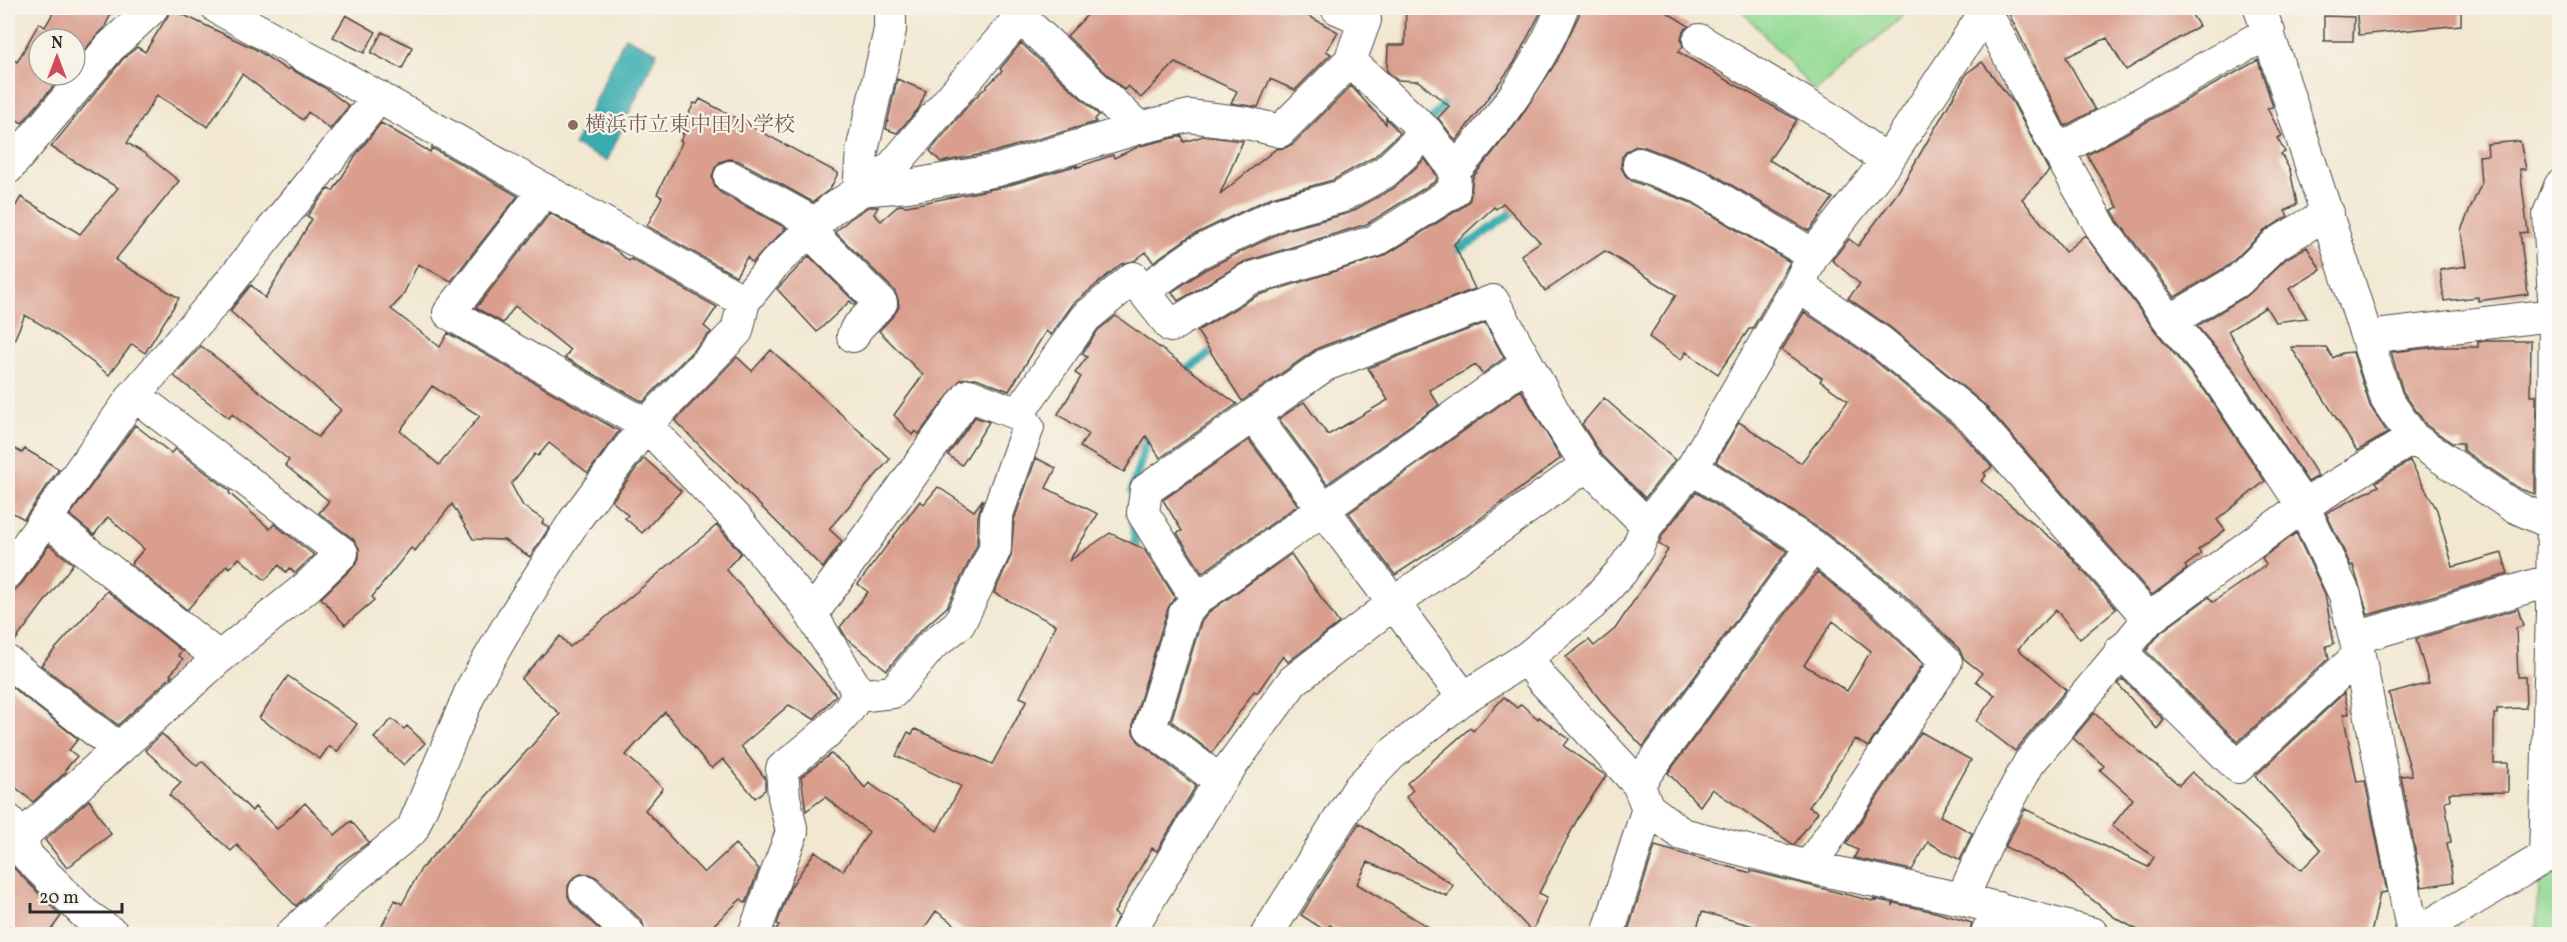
<svg xmlns="http://www.w3.org/2000/svg" width="2567" height="942" viewBox="0 0 2567 942" font-family="Vollkorn,'Noto Serif JP',serif">
<style>
.green{fill:#94db95;stroke:#608360;stroke-width:1.5}
.water{fill:#39abb1;stroke:#326b6e;stroke-width:1.5}
.lines{fill:none;stroke-linecap:round;stroke-linejoin:round}
.stream{stroke:#39abb1;stroke-width:9}
.building{fill:#d99e8d;fill-rule:evenodd}
.minor-casing{stroke:#494744;stroke-width:34}
.minor{stroke:#fff;stroke-width:32}
.education-dot{fill:#8d6e63;stroke:#f7f3e8;stroke-width:2}
.labels{text-anchor:middle;dominant-baseline:central;stroke-width:4.5;stroke-linejoin:round;paint-order:stroke}
.education-label{font-size:21px;fill:#785e54;stroke:#f7f3e8;text-anchor:start}
</style>
<rect width="100%" height="100%" fill="#f7f3e8"/>
<filter id="ink" filterUnits="userSpaceOnUse"><feTurbulence type="fractalNoise" baseFrequency=".0167" numOctaves="2"/><feDisplacementMap in="SourceGraphic" scale="12" xChannelSelector="R" yChannelSelector="G"/><feConvolveMatrix kernelMatrix="1 2 1 2 8 2 1 2 1" color-interpolation-filters="sRGB"/></filter>
<filter id="wash" filterUnits="userSpaceOnUse"><feTurbulence type="fractalNoise" baseFrequency=".008" numOctaves="4" result="noise"/><feDisplacementMap in="SourceGraphic" scale="24" xChannelSelector="R" yChannelSelector="G"/><feGaussianBlur stdDeviation="1.35" result="paint"/><feColorMatrix in="noise" values="0 0 0 0 0 0 0 0 0 0 0 0 0 0 0 0 0 1.4 0 .05"/><feComposite in="paint" operator="in"/></filter>
<g filter="url(#wash)">
<rect width="100%" height="100%" fill="#f2e8d1"/>
<path class="green" d="M1740,8H1912L1815,92Z
M2559,861V934H2536L2540,873Z"/>
<path class="water" d="M625,37L657,52L607,161L574,145Z"/>
<g class="lines">
<path class="stream" d="M1432,119L1452,93
M1446,255L1475,240L1522,205
M1183,377L1188,370L1220,345
M1132,491L1146,442L1153,428
M1132,517L1136,548L1134,556"/>
</g>
<g id="blocks">
<path class="building" d="M56,8H114L104,28L75,61V39H39V75H63L22,123L8,114V55L17,62L39,23L45,27Z
M169,8L255,49L287,70L289,68L325,88L349,106L330,129L308,112L303,120L242,74L208,127L157,95L127,143L144,153L179,181L115,260L179,298L145,353L132,344L109,375L49,329L25,315L8,354V218L21,197L80,234L118,188L51,147L123,59L137,47L145,52L169,14Z
M1094,8H1294L1338,32L1326,51L1331,54L1295,90L1270,79L1258,107L1231,103L1237,91L1175,63L1141,98L1128,86L1124,90L1067,36Z
M1406,8H1543L1514,63L1456,141L1438,118L1449,106L1418,81L1397,80L1387,71L1388,45H1405Z
M1580,8H1660L1689,26L1683,31L1681,39L1683,46L1678,52L1797,120L1769,160L1833,198L1809,231L1706,170L1645,147L1636,146L1627,151L1622,157L1621,167L1626,176L1632,181L1692,203L1790,262L1752,329H1749L1718,374L1686,352L1681,360L1649,337L1676,295L1605,251L1545,291L1521,255L1540,242L1503,203L1496,209L1494,207L1454,244L1475,289L1318,348L1242,401L1197,331L1256,296L1384,256L1464,206L1470,200L1473,177L1516,124L1557,61L1579,15Z
M2006,8H2188L2199,26L2126,70L2107,38L2066,57L2095,110L2065,126Z
M2356,8H2461V25L2359,35Z
M346,15L376,32L364,53L333,37Z
M2324,16L2354,17L2353,41H2324Z
M382,32L412,47L402,69L371,53Z
M1021,43L1099,115L1095,119L1096,122L994,152L941,162L930,151L971,102L1002,71L1000,69Z
M2258,60L2273,107L2267,108L2282,136L2277,138L2285,152L2281,154L2290,170L2297,204L2285,211L2288,216L2264,231L2228,266L2175,297L2118,221L2112,210L2118,207L2087,155Z
M1982,62L2012,101L2049,171L2022,199L2065,252L2085,235L2156,332L2205,391L2265,481L2217,520L2225,530L2198,550L2201,554L2185,566L2187,569L2152,595L1985,405L1890,327L1848,298L1860,284L1832,260L1849,239L1858,246L1898,192L1967,73Z
M897,79L926,91L919,108L897,133L886,129Z
M1351,86L1386,124V118L1400,133L1374,157L1333,180L1272,197L1189,237L1153,262L1146,252L1134,261L1121,264L1073,304L1051,335L1046,331L1009,391L976,378L961,379L919,434L915,431L912,435L894,415L923,375L879,331L894,315L899,307L898,299L894,290L835,232L850,219L868,207H878L874,214L881,221L899,205L907,206L1003,187L1078,165L1075,168L1113,155L1114,158L1140,146L1182,136L1184,142L1203,136L1243,141L1220,194L1276,149L1285,148L1293,144Z
M700,99L838,173L830,189L813,202L739,161L729,159L720,162L715,168L712,177L715,187L721,193L786,228L752,263L747,257L736,276L647,226L662,197L657,194L682,142L680,141L684,134L680,132L694,103L697,104Z
M381,123L430,152L432,148L518,196L451,281L418,264L402,297L391,309L440,347L448,333L619,431L588,473L549,443L538,456L535,454L511,484L523,506L544,520L542,523L549,528L530,557L504,540L473,539L452,504L415,551L411,548L372,597L374,600L345,625L321,598L355,565L359,558V548L353,539L319,513L329,501L285,465L289,460L232,414L229,418L174,376L201,346L318,437L341,410L230,311L251,285L265,298L312,219L307,216L328,189L333,191L356,155ZM432,386L480,416L439,465L400,431Z
M2520,141L2526,169H2520L2528,232L2520,233L2528,294L2478,301V297L2444,301L2440,270L2466,266L2461,230L2481,184L2479,156L2488,155L2487,144Z
M1425,159L1437,176L1436,181L1367,224L1244,262L1178,301L1172,292L1206,269L1286,230L1349,213L1394,188Z
M550,213L614,249L629,261L631,259L717,307L704,326L711,332L643,402L565,358L570,350L515,306L503,323L476,308Z
M2307,247L2321,270L2289,289L2307,318L2275,322L2266,307L2228,331L2318,476L2308,482L2234,370L2197,326L2248,295L2287,258Z
M809,256L856,303L854,305L850,301L817,332L777,289Z
M1804,312L1868,355L1959,430L1992,467L1984,473L1986,476L1981,481L2063,548L2116,609L2080,639L2056,610L2018,649L2066,690L2015,751L1976,721L1995,695L1976,681L1982,673L1963,658L1959,649L1899,590L1823,531L1716,462L1739,422L1801,463L1848,401L1820,381L1822,378L1782,350Z
M1116,316L1237,404L1160,458L1146,436L1124,472L1080,447L1088,434L1058,414L1081,377L1075,373L1087,357L1082,354L1098,330Z
M1485,323L1504,358L1482,374L1476,365L1429,390L1439,405L1327,484L1279,419L1304,402L1328,435L1388,400L1368,368Z
M2485,341H2531L2530,396H2536L2535,494L2520,489L2463,450V443H2452L2426,425L2403,392L2391,352L2438,347H2478V342Z
M2291,347H2326L2333,358L2342,353L2353,352L2370,406L2388,433L2357,451Z
M771,350L890,459L829,529L842,541L823,568L675,421L737,357L752,371Z
M1521,390L1561,458L1473,524L1395,575L1349,513Z
M1604,398L1675,460L1645,498L1601,454L1582,424Z
M975,417L989,422L962,465L948,455Z
M135,425L171,453L175,449L230,491L229,493L270,529L274,524L314,555L295,573L289,568L286,572L279,565L265,580L239,558L230,568L227,565L187,610L131,564L144,549L108,517L94,535L70,515Z
M1249,440L1298,505L1202,573L1177,533L1182,531L1163,500Z
M8,445L22,453L25,449L59,469L24,519L8,510Z
M644,458L681,491L642,533L625,518L628,515L612,501Z
M1036,458L1056,468L1046,488L1098,514L1069,561L1110,533L1144,549L1175,597L1168,608L1133,723V733L1139,742L1196,786L1157,851L1152,848L1114,913L1118,916L1110,934H968L936,911L920,934H773L779,925L777,924L790,888L815,851L843,871L869,832L825,797L806,811L801,777L831,754L846,766L865,788L869,783L937,831L961,786L896,756L908,732L912,734L915,729L992,764L1027,700L1020,697L1056,625L994,593L1011,556L1014,520Z
M2410,461L2437,510L2453,567L2502,553L2508,574L2368,615L2353,565L2351,566L2326,513L2379,486L2376,482Z
M938,487L974,511L983,499L978,516L977,545L947,607L917,634L887,670L847,639L840,627L868,592L858,584L920,501L924,504Z
M1696,492L1787,551L1643,747L1609,711L1566,657L1589,640L1594,646L1615,629L1668,550L1659,544L1663,534Z
M717,525L741,553L726,569L836,695L814,719L789,705L741,746L765,778V790L755,798L723,759L712,768L709,766L665,712L626,755L663,788L645,810L704,873L735,844L759,869L746,903L741,899L704,934H646L642,921L598,878L590,874H581L573,878L568,886V896L572,904L604,934H400L382,926L395,900L402,904L421,869L560,714L521,679L560,636L570,647Z
M2296,533L2325,594L2334,644L2326,646L2329,658L2238,742L2146,651L2161,632L2209,597L2213,602L2266,565L2262,558Z
M49,545L73,564L12,645L8,644V597L23,582Z
M1291,554L1339,623L1288,662L1283,656L1257,693L1254,691L1212,753L1171,721L1201,622L1209,612Z
M1817,572L1874,617L1923,664L1868,747L1855,739L1809,807L1818,812L1794,845L1712,789L1700,806L1668,773ZM1833,621L1871,651L1847,691L1804,665Z
M107,591L182,651L178,655L183,659L170,675L172,676L118,725L41,665Z
M2518,609L2523,626L2516,628L2518,677H2525L2526,708L2497,709V714H2494V763H2508V792L2449,793L2450,800L2445,801L2451,842L2447,843L2453,882L2422,887L2401,776L2412,775L2389,694L2429,683L2416,639Z
M288,676L357,724L337,752L329,746L320,759L259,718Z
M2123,679L2164,720L2157,729L2118,684Z
M8,684L78,739L69,750L77,756L65,770L66,772L33,802L8,781Z
M2344,693L2349,714H2343L2357,782L2365,781L2387,892L2380,893L2371,934H2145L2114,917L2055,870L2005,847L2025,809L2148,867L2154,857L2112,826L2133,799L2100,770L2104,766L2073,738L2094,713L2179,785L2192,772L2301,870L2321,850L2255,776Z
M1504,697L1517,708L1521,704L1538,719L1539,717L1569,739L1564,746L1606,776L1578,818L1539,893L1547,897L1532,932L1406,797L1413,790L1407,783L1470,728L1473,731Z
M392,719L404,729L407,726L425,743L404,765L374,738Z
M1921,732L1971,760L1940,816L1972,833L1960,860L1928,842L1912,870L1854,858L1858,850L1846,844Z
M162,734L197,766L202,761L252,811L255,807L277,829L305,803L335,835L351,821L369,842L339,864L296,906L237,845L231,851L169,795L181,783L145,750Z
M89,800L111,834L67,868L45,840Z
M1359,823L1453,885L1447,896L1368,862L1357,884L1440,934H1345L1330,925L1326,931L1301,915Z
M1655,846L1751,873V871L1877,902L1873,899L1893,903V906L1894,903L1935,912L1972,923L1969,934H1758L1761,928L1702,912L1695,934H1627Z
M8,862L61,916L48,934H8Z"/>
</g>
</g>
<g filter="url(#ink)">
<use href="#blocks" fill-opacity="0" stroke="#494744" stroke-width="1.5"/>
<g class="lines">
<defs>
<path id="minor" d="M218,8L744,301
M890,8V30L862,151L859,190L908,186L998,170L1139,128L1189,116L1247,123L1280,131L1350,61L1365,20L1337,8
M1984,8L2058,151L2103,231L2170,321L2219,380L2303,506L2345,595L2359,655L2413,934
M2260,8L2387,400L2413,438L2511,505L2553,524
M1020,17L1139,128
M1699,40L1827,117L1887,161
M1350,61L1427,132L1455,170C1497,122 1539,68 1562,8
M2058,151L2269,32
M1639,164L1700,187L1813,255
M8,168L110,47L152,8
M730,177L816,224
M545,190L449,313L646,425L736,519L805,604L857,690C855,716 802,752 782,769L784,797L792,832L754,934
M809,231L881,303L856,329L853,336
M1798,286L1879,341L1972,417L2149,619
M1143,291L1197,253L1280,213L1340,197L1385,172L1427,132
M2170,321L2239,280L2276,244L2328,213
M2368,337L2560,314
M1254,416L1464,698
M1692,468L1813,546L1886,603L1946,662L1809,867
M46,519L219,658
M8,572L134,395L215,301L379,97
M1197,599L1527,364
M812,614L969,395L1020,415L1024,405L1085,318L1133,278L1171,326L1249,279L1375,241L1454,191L1455,170
M2355,638L2552,580
M2120,651L2238,767L2359,655
M1528,657L1540,677L1638,784L1648,808L1682,834L1809,867L1962,899L2093,934
M8,662L119,749
M857,696L893,692L931,646L959,624L995,549L996,517L1028,427L1020,415
M1220,781L1150,728L1185,613L1197,599L1143,513L1146,490L1325,365L1493,301L1560,423L1587,465
M1638,784L1813,546
M8,820L21,837L27,856L85,914L113,934
M21,837L219,658L308,586L342,553L134,395
M2545,857L2552,611L2555,315L2549,214L2560,186
M585,891L629,934
M1962,899L1994,828L2029,763L2149,619L2303,506L2413,438
M292,934L346,884L412,830L473,686L511,621L575,520L646,425L737,331L744,301L775,263L832,209L877,180L892,167L1020,17L1025,8
M1128,934L1220,781L1293,681L1394,603L1587,465L1647,525
M1267,934L1359,788L1392,754L1464,698L1528,657L1591,605L1622,571L1637,549L1647,525L1692,468L1798,286L1813,255L1887,161L1988,8
M1608,934L1648,808
M1987,934L1998,908
M2415,934L2560,848"/>
</defs>
<use href="#minor" class="minor-casing"/>
<use href="#minor" class="minor"/>
</g>
</g>
<circle class="education-dot" cx="573" cy="125" r="6"/>
<g class="labels">
<g class="education-label">
<text x="585" y="125">横浜市立東中田小学校</text>
</g>
</g>
<rect width="2567" height="942" fill="none" stroke="#f7f3e8" stroke-width="30"/>
<g transform="translate(57 57)"><circle r="28" fill="#f7f3e8" stroke="#a5a39c" stroke-width="1.5"/>
<path d="M0-4.5L10 22L0 15L-10 22Z" fill="#d1495b"/>
<text y="-9" font-size="16" font-weight="bold" text-anchor="middle" fill="#2b2b2b">N</text>
</g>
<path d="M30 903v9h92v-9" fill="none" stroke="#2b2b2b" stroke-width="3"/>
<text x="39" y="903" font-size="18" fill="#2b2b2b" stroke="#f7f3e8" stroke-width="4.5" paint-order="stroke">20 m</text>
</svg>
